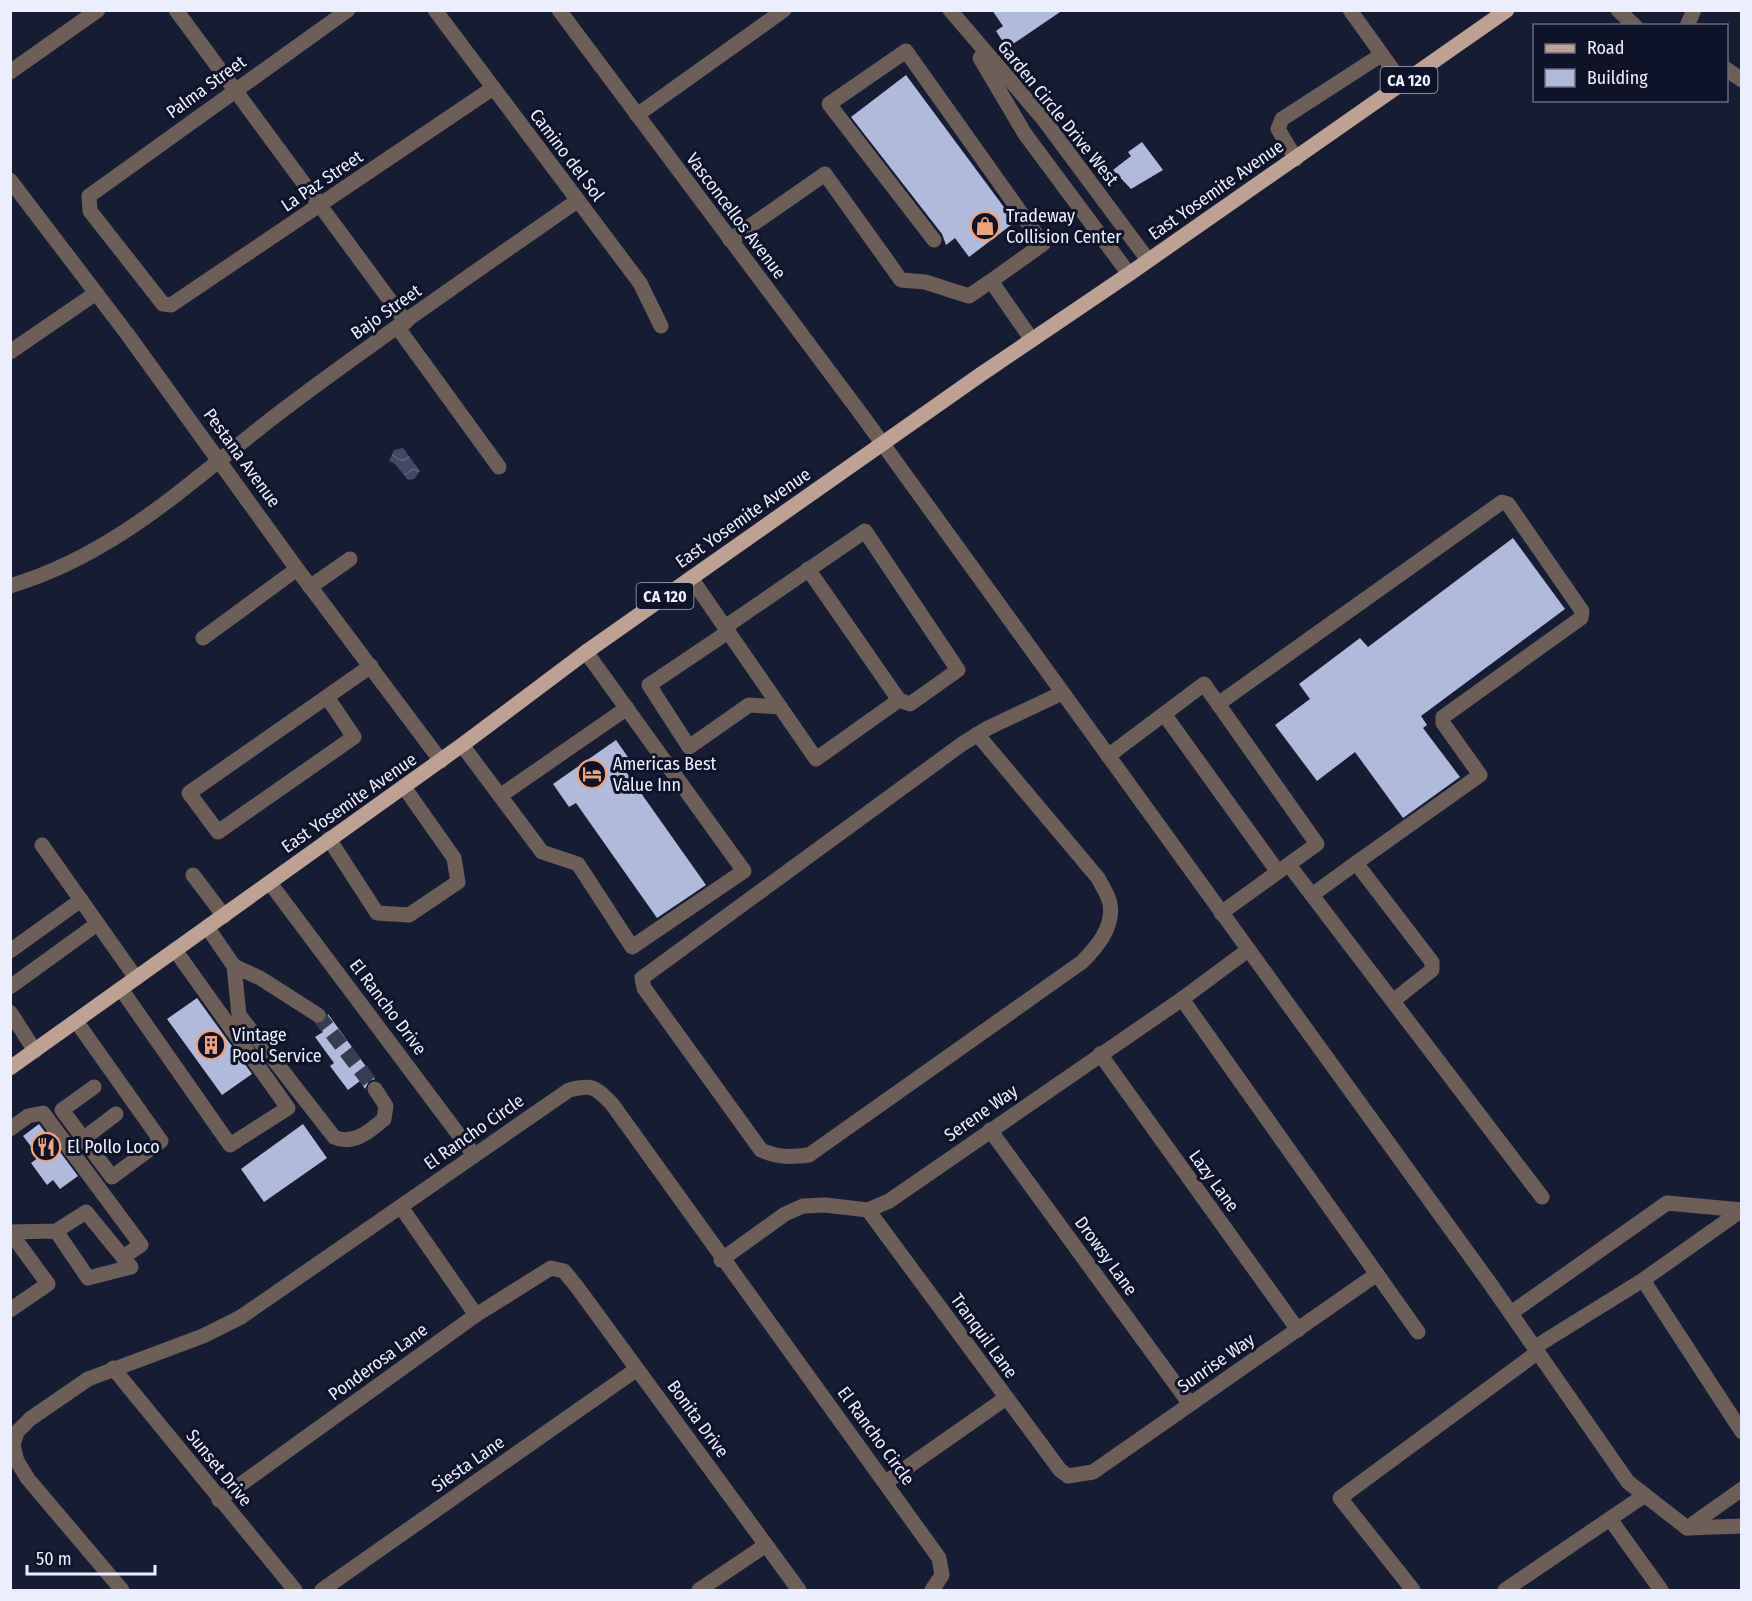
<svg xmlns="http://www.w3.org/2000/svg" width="1752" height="1601" viewBox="0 0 1752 1601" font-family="'Fira Sans Condensed',sans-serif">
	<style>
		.water { fill: url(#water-waves) }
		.building { fill: #b0badc }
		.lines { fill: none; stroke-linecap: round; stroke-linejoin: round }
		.minor-tunnel { stroke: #373c53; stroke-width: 15; stroke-dasharray: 15 8; stroke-linecap: butt }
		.minor { stroke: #6d5f58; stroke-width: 15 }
		.major { stroke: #bea192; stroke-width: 15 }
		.labels { text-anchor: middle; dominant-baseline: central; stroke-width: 6; stroke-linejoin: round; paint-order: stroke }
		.shield { fill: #0e132a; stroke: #a9adbe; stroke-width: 1.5 }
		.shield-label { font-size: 16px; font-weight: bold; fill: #ebeffd }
		.street-label { font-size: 18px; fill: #ebeffd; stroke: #0e132a }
		.poi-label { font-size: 18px; fill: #ebeffd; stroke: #0e132a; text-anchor: start }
	</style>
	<defs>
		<pattern id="water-waves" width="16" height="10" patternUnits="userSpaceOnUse" patternTransform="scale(1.5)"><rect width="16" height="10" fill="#414966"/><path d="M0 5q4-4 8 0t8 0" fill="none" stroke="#5d647d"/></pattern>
	</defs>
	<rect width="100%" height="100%" fill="#171c35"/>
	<path class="water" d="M403 448 420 471 414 479 408 480 395 464 389 461 394 450Z"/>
	<g class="building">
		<path d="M992 10H1063L1007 48 996 31 1003 26Z"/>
		<path d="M906 75 1015 222 969 257 955 238 946 245 942 234 851 117Z"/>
		<path d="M1142 142 1163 170 1131 189 1113 170 1131 156 1128 152Z"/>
		<path d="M1513 538 1565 609 1421 716 1427 725 1423 728 1460 777 1403 818 1355 752 1317 781 1275 725 1310 699 1299 684 1360 638 1368 647Z"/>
		<path d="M616 740 632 763 624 769 706 885 657 918 576 803 569 807 553 784Z"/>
		<path d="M197 998 252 1074 222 1095 167 1019Z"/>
		<path d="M328 1014 375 1079 369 1081 365 1089 360 1081 348 1090 330 1066 334 1063 315 1037 323 1032 317 1025 326 1021Z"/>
		<path d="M39 1124 78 1176 60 1189 53 1180 47 1185 31 1163 39 1157 23 1136Z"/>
		<path d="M303 1124 327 1158 264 1202 241 1169Z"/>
	</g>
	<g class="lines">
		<path class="minor-tunnel" d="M318 1015 375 1089"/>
		<g class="minor">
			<path d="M176 10 406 322"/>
			<path d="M348 10 89 196 90 211 163 304 171 305 493 88"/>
			<path d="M435 10 640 283 661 326"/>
			<path d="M559 10 864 418 1489 1282 1628 1482 1687 1528 1742 1489"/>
			<path d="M950 10 1044 120 1148 260"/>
			<path d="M1350 10 1403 84"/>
			<path d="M1618 10 1635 26"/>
			<path d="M1687 26 1694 10"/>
			<path d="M980 58 1025 134 1129 274"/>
			<path d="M1726 69 1742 80"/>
			<path d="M10 72 98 10"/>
			<path d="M637 115 784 10"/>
			<path d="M1296 159 1278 129 1282 119 1381 55"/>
			<path d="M10 180 128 335 297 569 441 761"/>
			<path d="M730 240 825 174 901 280 925 282 969 296 991 281 1032 340"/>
			<path d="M934 240 829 104 906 51 1043 244 991 281"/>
			<path d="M398 328 499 467"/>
			<path d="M10 352 96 293"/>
			<path d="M691 578 816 759 899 700 808 569"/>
			<path d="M10 586C124 552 199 472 291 404 384 334 481 268 577 201"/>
			<path d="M310 587 350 559"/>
			<path d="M725 627 865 531 958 670 910 704 899 700"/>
			<path d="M728 632 649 685 689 747 749 705 780 707"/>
			<path d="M203 638 297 569"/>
			<path d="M327 697 354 737 218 832 189 793 371 666"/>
			<path d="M1218 704 1502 502 1508 504 1582 611 1581 618 1443 717V723L1480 775 1356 863 1432 962V970L1393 1001"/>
			<path d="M977 734 1098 878C1102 886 1109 896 1110 904 1114 927 1097 947 1082 962L809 1155C792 1157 778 1158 761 1150L644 988 642 978 962 744 988 728 1062 693"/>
			<path d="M462 745 542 852 578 864 632 947 744 871 586 652"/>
			<path d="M1108 756 1204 684 1317 844 1278 872 1164 714"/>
			<path d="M500 796 627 708"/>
			<path d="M329 839 377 913 409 915 458 882 454 858 404 787"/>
			<path d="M42 845 136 978"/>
			<path d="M1289 865 1542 1197"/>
			<path d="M193 875 224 916"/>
			<path d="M270 883 474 1155"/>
			<path d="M1312 895 1356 863"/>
			<path d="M1221 913 1278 872"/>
			<path d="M207 927 234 966"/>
			<path d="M10 951 81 900"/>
			<path d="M10 987 97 924"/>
			<path d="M121 989 230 1145 288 1108 175 950"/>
			<path d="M1182 999 1418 1332"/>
			<path d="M10 1012 35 1051"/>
			<path d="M318 1015 260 978 234 966 239 1015 334 1137C353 1146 370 1131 384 1119L386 1106 375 1089"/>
			<path d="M76 1021 161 1141 112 1177 62 1110 94 1087"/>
			<path d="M1100 1054 1298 1330"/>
			<path d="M10 1129 28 1116 43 1113 141 1245 123 1257"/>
			<path d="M990 1130 1190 1404"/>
			<path d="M83 1139 116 1114"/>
			<path d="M401 1207 476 1315"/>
			<path d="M868 1210 1060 1470 1068 1476 1093 1472 1377 1274"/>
			<path d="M10 1232 56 1231 86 1212 131 1267 88 1278 56 1231"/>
			<path d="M10 1232 48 1284 10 1310"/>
			<path d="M721 1260 785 1214 803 1206 825 1205 868 1210 889 1201 1182 999 1248 950"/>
			<path d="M1643 1280 1742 1210"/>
			<path d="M1511 1313 1667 1203 1742 1210"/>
			<path d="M1535 1347 1643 1280 1742 1432"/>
			<path d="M113 1368 295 1590"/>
			<path d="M886 1482 1006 1398"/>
			<path d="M219 1500 476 1315 551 1268 564 1271 577 1287 799 1590"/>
			<path d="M1610 1519 1661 1590"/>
			<path d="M1687 1528 1742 1526"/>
			<path d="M122 1590 28 1479 17 1461 13 1445 17 1432 30 1419 88 1379 203 1336 241 1317 569 1090C593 1084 595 1087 612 1104L939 1558 942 1575 932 1590"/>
			<path d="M322 1590 637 1369"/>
			<path d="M699 1590 766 1545"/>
			<path d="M1413 1590 1340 1498 1538 1352"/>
			<path d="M1505 1590 1645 1495"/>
		</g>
		<path class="major" d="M10 1068 462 745 586 652 980 375 1129 274 1507 10"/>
	</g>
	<defs>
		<g id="shop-ring" transform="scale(1.5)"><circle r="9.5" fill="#0e132a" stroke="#f0a279" stroke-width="1.5"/><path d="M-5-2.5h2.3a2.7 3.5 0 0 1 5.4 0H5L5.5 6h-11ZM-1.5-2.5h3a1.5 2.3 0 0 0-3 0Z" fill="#f0a279"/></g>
		<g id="hotel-ring" transform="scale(1.5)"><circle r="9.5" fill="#0e132a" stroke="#f0a279" stroke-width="1.5"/><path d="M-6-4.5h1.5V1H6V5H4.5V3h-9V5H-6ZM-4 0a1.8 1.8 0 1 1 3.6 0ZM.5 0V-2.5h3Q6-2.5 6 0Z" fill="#f0a279"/></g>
		<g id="building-ring" transform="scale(1.5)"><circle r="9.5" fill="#0e132a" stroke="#f0a279" stroke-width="1.5"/><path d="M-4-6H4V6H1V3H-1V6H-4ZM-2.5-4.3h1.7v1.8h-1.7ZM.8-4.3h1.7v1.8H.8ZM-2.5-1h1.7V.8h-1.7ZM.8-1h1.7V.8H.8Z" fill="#f0a279"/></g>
		<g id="restaurant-ring" transform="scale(1.5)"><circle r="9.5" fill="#0e132a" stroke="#f0a279" stroke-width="1.5"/><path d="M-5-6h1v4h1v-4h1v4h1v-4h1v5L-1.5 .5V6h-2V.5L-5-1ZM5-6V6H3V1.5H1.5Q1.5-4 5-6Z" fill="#f0a279"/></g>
	</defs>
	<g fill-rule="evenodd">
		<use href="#shop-ring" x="985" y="226"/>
		<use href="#hotel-ring" x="592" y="774"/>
		<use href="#building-ring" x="211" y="1045"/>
		<use href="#restaurant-ring" x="46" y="1147"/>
	</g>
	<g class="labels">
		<g class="shield">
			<rect x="1380.5" y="67" width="57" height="26" rx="4.5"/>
			<rect x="636.5" y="583" width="57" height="26" rx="4.5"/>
		</g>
		<g class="shield-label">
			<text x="1409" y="80">CA 120</text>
			<text x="665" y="596">CA 120</text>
		</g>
		<g class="street-label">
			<text transform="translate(206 87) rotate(-36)">Palma Street</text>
			<text transform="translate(1058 113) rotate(51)">Garden Circle Drive West</text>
			<text transform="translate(567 155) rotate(53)">Camino del Sol</text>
			<text transform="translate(322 181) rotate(-34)">La Paz Street</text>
			<text transform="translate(1216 190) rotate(-35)">East Yosemite Avenue</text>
			<text transform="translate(736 216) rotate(53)">Vasconcellos Avenue</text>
			<text transform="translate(386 312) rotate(-35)">Bajo Street</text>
			<text transform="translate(242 458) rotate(54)">Pestana Avenue</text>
			<text transform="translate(743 518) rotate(-35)">East Yosemite Avenue</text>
			<text transform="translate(349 803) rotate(-35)">East Yosemite Avenue</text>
			<text transform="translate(388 1007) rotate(53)">El Rancho Drive</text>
			<text transform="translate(981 1113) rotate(-35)">Serene Way</text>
			<text transform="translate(474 1132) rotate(-35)">El Rancho Circle</text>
			<text transform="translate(1214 1181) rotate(54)">Lazy Lane</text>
			<text transform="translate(1106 1256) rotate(54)">Drowsy Lane</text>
			<text transform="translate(984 1336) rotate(54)">Tranquil Lane</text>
			<text transform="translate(378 1362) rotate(-36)">Ponderosa Lane</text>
			<text transform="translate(1216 1363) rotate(-35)">Sunrise Way</text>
			<text transform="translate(698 1419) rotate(54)">Bonita Drive</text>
			<text transform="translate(876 1436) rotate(54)">El Rancho Circle</text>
			<text transform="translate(468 1464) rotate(-35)">Siesta Lane</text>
			<text transform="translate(219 1468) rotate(51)">Sunset Drive</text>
		</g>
		<g class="poi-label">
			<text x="1006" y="216">Tradeway<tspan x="1006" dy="21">Collision Center</tspan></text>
			<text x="613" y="764">Americas Best<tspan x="613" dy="21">Value Inn</tspan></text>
			<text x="232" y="1035">Vintage<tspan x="232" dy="21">Pool Service</tspan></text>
			<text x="67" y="1147">El Pollo Loco</text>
		</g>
	</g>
	<rect width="1752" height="1601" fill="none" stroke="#ebeffd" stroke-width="24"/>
	<rect x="1533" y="24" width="195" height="78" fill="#0e132a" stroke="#666b7e" stroke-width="1.5"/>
	<rect x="1545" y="44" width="30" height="9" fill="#bea192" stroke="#666b7e" stroke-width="1.5"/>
	<text x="1587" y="54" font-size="18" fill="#ebeffd">Road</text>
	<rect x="1545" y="69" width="30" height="18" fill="#b0badc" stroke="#666b7e" stroke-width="1.5"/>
	<text x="1587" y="84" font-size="18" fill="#ebeffd">Building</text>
	<path d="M27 1565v9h128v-9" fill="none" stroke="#ebeffd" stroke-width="3"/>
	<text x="36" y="1565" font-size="18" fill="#ebeffd" stroke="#0e132a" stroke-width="4.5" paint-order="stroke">50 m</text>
</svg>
